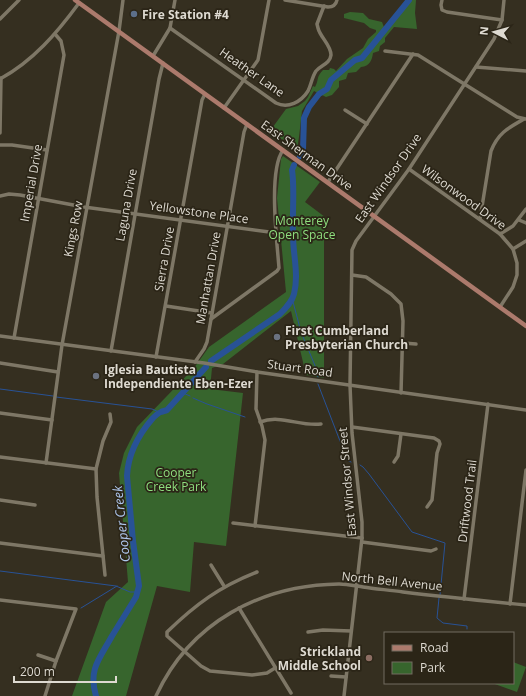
<svg xmlns="http://www.w3.org/2000/svg" width="526" height="696" viewBox="0 0 526 696" font-family="'Open Sans',sans-serif">
	<style>
		.green { fill: #37652d }
		.lines { fill: none; stroke-linecap: round; stroke-linejoin: round }
		.stream { stroke: #285296; stroke-width: 1 }
		.river { stroke: #285296; stroke-width: 6 }
		.minor { stroke: #7e7766; stroke-width: 3.5 }
		.major { stroke: #ac7a6c; stroke-width: 4.5 }
		.service-dot { fill: #5c6f8a; stroke: #2b2517; stroke-width: 1.5 }
		.worship-dot { fill: #6b7280; stroke: #2b2517; stroke-width: 1.5 }
		.education-dot { fill: #8d6e63; stroke: #2b2517; stroke-width: 1.5 }
		.labels { text-anchor: middle; dominant-baseline: central; stroke-width: 3.5; stroke-linejoin: round; paint-order: stroke }
		.poi-label { font-size: 12px; font-weight: bold; fill: #dedad1; stroke: #2b2517; text-anchor: start }
		.street-label { font-size: 12px; fill: #dedad1; stroke: #2b2517 }
		.park-label { font-size: 12px; fill: #8ede7e; stroke: #2b2517 }
		.water-label { font-size: 13px; font-style: italic; fill: #aec6ed; stroke: #2b2517 }
	</style>
	<rect width="100%" height="100%" fill="#352f20"/>
	<g class="green">
		<path d="M409 0H416L415 13 417 29 394 27 385 38V42L380 46 379 51 373 53C372 60 370 66 361 67L356 72 348 73 346 79 339 81V87L332 95 326 97 314 91 302 111 299 137 297 150 270 131 286 109 298 106 305 101 308 97 313 86 315 87C319 80 316 77 323 70H329L330 68 334 69 336 71 347 59 363 48 368 39 376 32V30L370 28 364 23 344 18V14L350 12 363 13 369 19 382 22 385 30 409 3Z"/>
		<path d="M283 156 320 182 305 202 329 220 324 232V378L306 375 291 311 223 364 212 368 210 389 243 393 226 546 194 542 190 592 157 586 126 696H72L106 602 128 582 119 473 124 453 137 427 194 368 209 347 286 292 277 198 281 159Z"/>
		<path d="M513 662 526 667 517 692 492 683H513Z"/>
	</g>
	<g class="lines">
		<g class="stream">
			<path d="M292 298 301 332 316 368 318 377"/>
			<path d="M318 384 345 454 347 460 351 462"/>
			<path d="M0 389 53 396"/>
			<path d="M183 393 190 396"/>
			<path d="M56 397 152 409 159 412"/>
			<path d="M193 398 207 404 245 417"/>
			<path d="M360 465 363 467 369 474 412 532 445 543 440 595"/>
			<path d="M0 571 116 586 130 592H138"/>
			<path d="M439 598 437 618 443 623 467 626V629"/>
			<path d="M81 608 117 586"/>
		</g>
		<g class="river">
			<path d="M300 156 303 150 304 118 309 107 319 94 327 89 331 80 355 60 362 58 409 0"/>
			<path d="M211 361 280 314C286 308 292 302 294 294 299 274 293 255 293 235 292 214 295 189 292 170L294 165"/>
			<path d="M96 696C88 669 100 658 112 636 120 623 128 610 136 597L139 586 133 541 127 476C128 454 139 434 153 418 155 416 158 413 161 412 163 411 165 411 167 410L206 367"/>
		</g>
		<g class="minor">
			<path d="M285 0 328 7C333 7 336 5 337 0"/>
			<path d="M442 0 441 5 442 10 447 12 502 20"/>
			<path d="M0 19 19 0"/>
			<path d="M170 28 276 103C288 109 301 102 308 91 311 85 312 77 316 71 321 65 330 64 331 55 331 45 320 37 318 28L317 24 324 6"/>
			<path d="M385 51 418 55 517 117 526 119"/>
			<path d="M153 56 170 28 175 0"/>
			<path d="M476 67 526 71"/>
			<path d="M0 79C33 61 57 33 79 3"/>
			<path d="M224 108 258 60 269 0"/>
			<path d="M345 110 367 124"/>
			<path d="M0 133 1 78"/>
			<path d="M0 145H12L47 150"/>
			<path d="M409 169 500 234 513 249 517 263V275L513 287 500 307"/>
			<path d="M328 182 413 54"/>
			<path d="M0 196 9 194 20 195 84 207 277 233"/>
			<path d="M480 219 491 151C498 133 508 128 524 119"/>
			<path d="M519 220 526 223"/>
			<path d="M500 234 513 226 526 209"/>
			<path d="M513 249 526 241"/>
			<path d="M352 275 366 277 391 294 401 304 403 321 401 393"/>
			<path d="M166 306 212 313"/>
			<path d="M211 319 277 271 279 268C277 241 268 171 283 150"/>
			<path d="M0 336 204 363 257 372 526 410"/>
			<path d="M14 338 64 55 61 41 55 34"/>
			<path d="M403 343 416 344"/>
			<path d="M111 351 159 79 163 63"/>
			<path d="M156 357 202 100 205 94"/>
			<path d="M195 362 204 349 207 342 244 132 247 124"/>
			<path d="M0 363 58 372"/>
			<path d="M0 413 52 420"/>
			<path d="M260 422C281 414 300 427 321 424"/>
			<path d="M352 427 434 438 439 441 440 444 437 453 432 500 427 507"/>
			<path d="M0 457 96 469"/>
			<path d="M394 462 398 456 401 434"/>
			<path d="M46 463 62 345 119 31 123 0"/>
			<path d="M0 500 35 505"/>
			<path d="M233 523 362 538"/>
			<path d="M255 526 265 440 262 426 256 409 257 372"/>
			<path d="M362 542 431 551 436 549"/>
			<path d="M0 543 103 556"/>
			<path d="M211 565 224 586"/>
			<path d="M257 572C219 587 196 604 167 632V636L201 666 210 671 252 675 267 673 275 668"/>
			<path d="M105 575 97 497 96 469 103 441 111 422 110 414"/>
			<path d="M464 599 488 404"/>
			<path d="M0 600 76 609 56 661 45 696"/>
			<path d="M510 604 526 470"/>
			<path d="M239 608 291 693"/>
			<path d="M308 632 323 630 351 631"/>
			<path d="M38 655 56 661"/>
			<path d="M331 676 346 677"/>
			<path d="M156 696C190 622 261 585 339 584 347 584 356 586 363 587 376 589 389 590 403 592 444 597 485 601 526 605"/>
			<path d="M344 696 362 538V522L352 433 350 385 352 250 356 241 409 169 494 39 502 20 504 0"/>
		</g>
		<path class="major" d="M75 0 526 326"/>
	</g>
	<circle class="service-dot" cx="134" cy="14" r="4"/>
	<g class="worship-dot">
		<circle cx="277" cy="337" r="4"/>
		<circle cx="96" cy="376" r="4"/>
	</g>
	<circle class="education-dot" cx="369" cy="658" r="4"/>
	<g class="labels">
		<g class="poi-label">
			<text x="142" y="14">Fire Station #4</text>
			<text x="285" y="330">First Cumberland<tspan x="285" dy="14">Presbyterian Church</tspan></text>
			<text x="104" y="369">Iglesia Bautista<tspan x="104" dy="14">Independiente Eben-Ezer</tspan></text>
			<text x="361" y="651" text-anchor="end">Strickland<tspan x="361" dy="14">Middle School</tspan></text>
		</g>
		<g class="street-label">
			<text transform="translate(252 72) rotate(35)">Heather Lane</text>
			<text transform="translate(307 155) rotate(36)">East Sherman Drive</text>
			<text transform="translate(388 178) rotate(-55)">East Windsor Drive</text>
			<text transform="translate(31 183) rotate(-80)">Imperial Drive</text>
			<text transform="translate(464 197) rotate(36)">Wilsonwood Drive</text>
			<text transform="translate(126 205) rotate(-80)">Laguna Drive</text>
			<text transform="translate(199 212) rotate(8)">Yellowstone Place</text>
			<text transform="translate(73 229) rotate(-79)">Kings Row</text>
			<text transform="translate(164 259) rotate(-80)">Sierra Drive</text>
			<text transform="translate(208 278) rotate(-80)">Manhattan Drive</text>
			<text transform="translate(300 368) rotate(8)">Stuart Road</text>
			<text transform="translate(347 482) rotate(-95)">East Windsor Street</text>
			<text transform="translate(467 501) rotate(-83)">Driftwood Trail</text>
			<text transform="translate(392 581) rotate(6)">North Bell Avenue</text>
		</g>
		<g class="park-label">
			<text x="302" y="220">Monterey<tspan x="302" dy="14">Open Space</tspan></text>
			<text x="176" y="472">Cooper<tspan x="176" dy="14">Creek Park</tspan></text>
		</g>
		<g class="water-label">
			<text transform="translate(121 524) rotate(-96)">Cooper Creek</text>
		</g>
	</g>
	<rect x="384" y="632" width="130" height="52" fill="#2b2517" stroke="#736d61"/>
	<rect x="392" y="645" width="20" height="6" fill="#ac7a6c" stroke="#736d61"/>
	<text x="420" y="652" font-size="12" fill="#dedad1">Road</text>
	<rect x="392" y="662" width="20" height="12" fill="#37652d" stroke="#736d61"/>
	<text x="420" y="672" font-size="12" fill="#dedad1">Park</text>
	<g transform="translate(494 32) rotate(276)" stroke="#2b2517" stroke-width="3" paint-order="stroke">
	<path d="M0-3L7 15L0 10L-7 15Z" fill="#dedad1"/>
	<text y="-6" font-size="11" font-weight="bold" text-anchor="middle" fill="#dedad1">N</text>
	</g>
	<path d="M14 676v6h102v-6" fill="none" stroke="#dedad1" stroke-width="2"/>
	<text x="20" y="676" font-size="12" fill="#dedad1" stroke="#2b2517" stroke-width="3" paint-order="stroke">200 m</text>
</svg>
